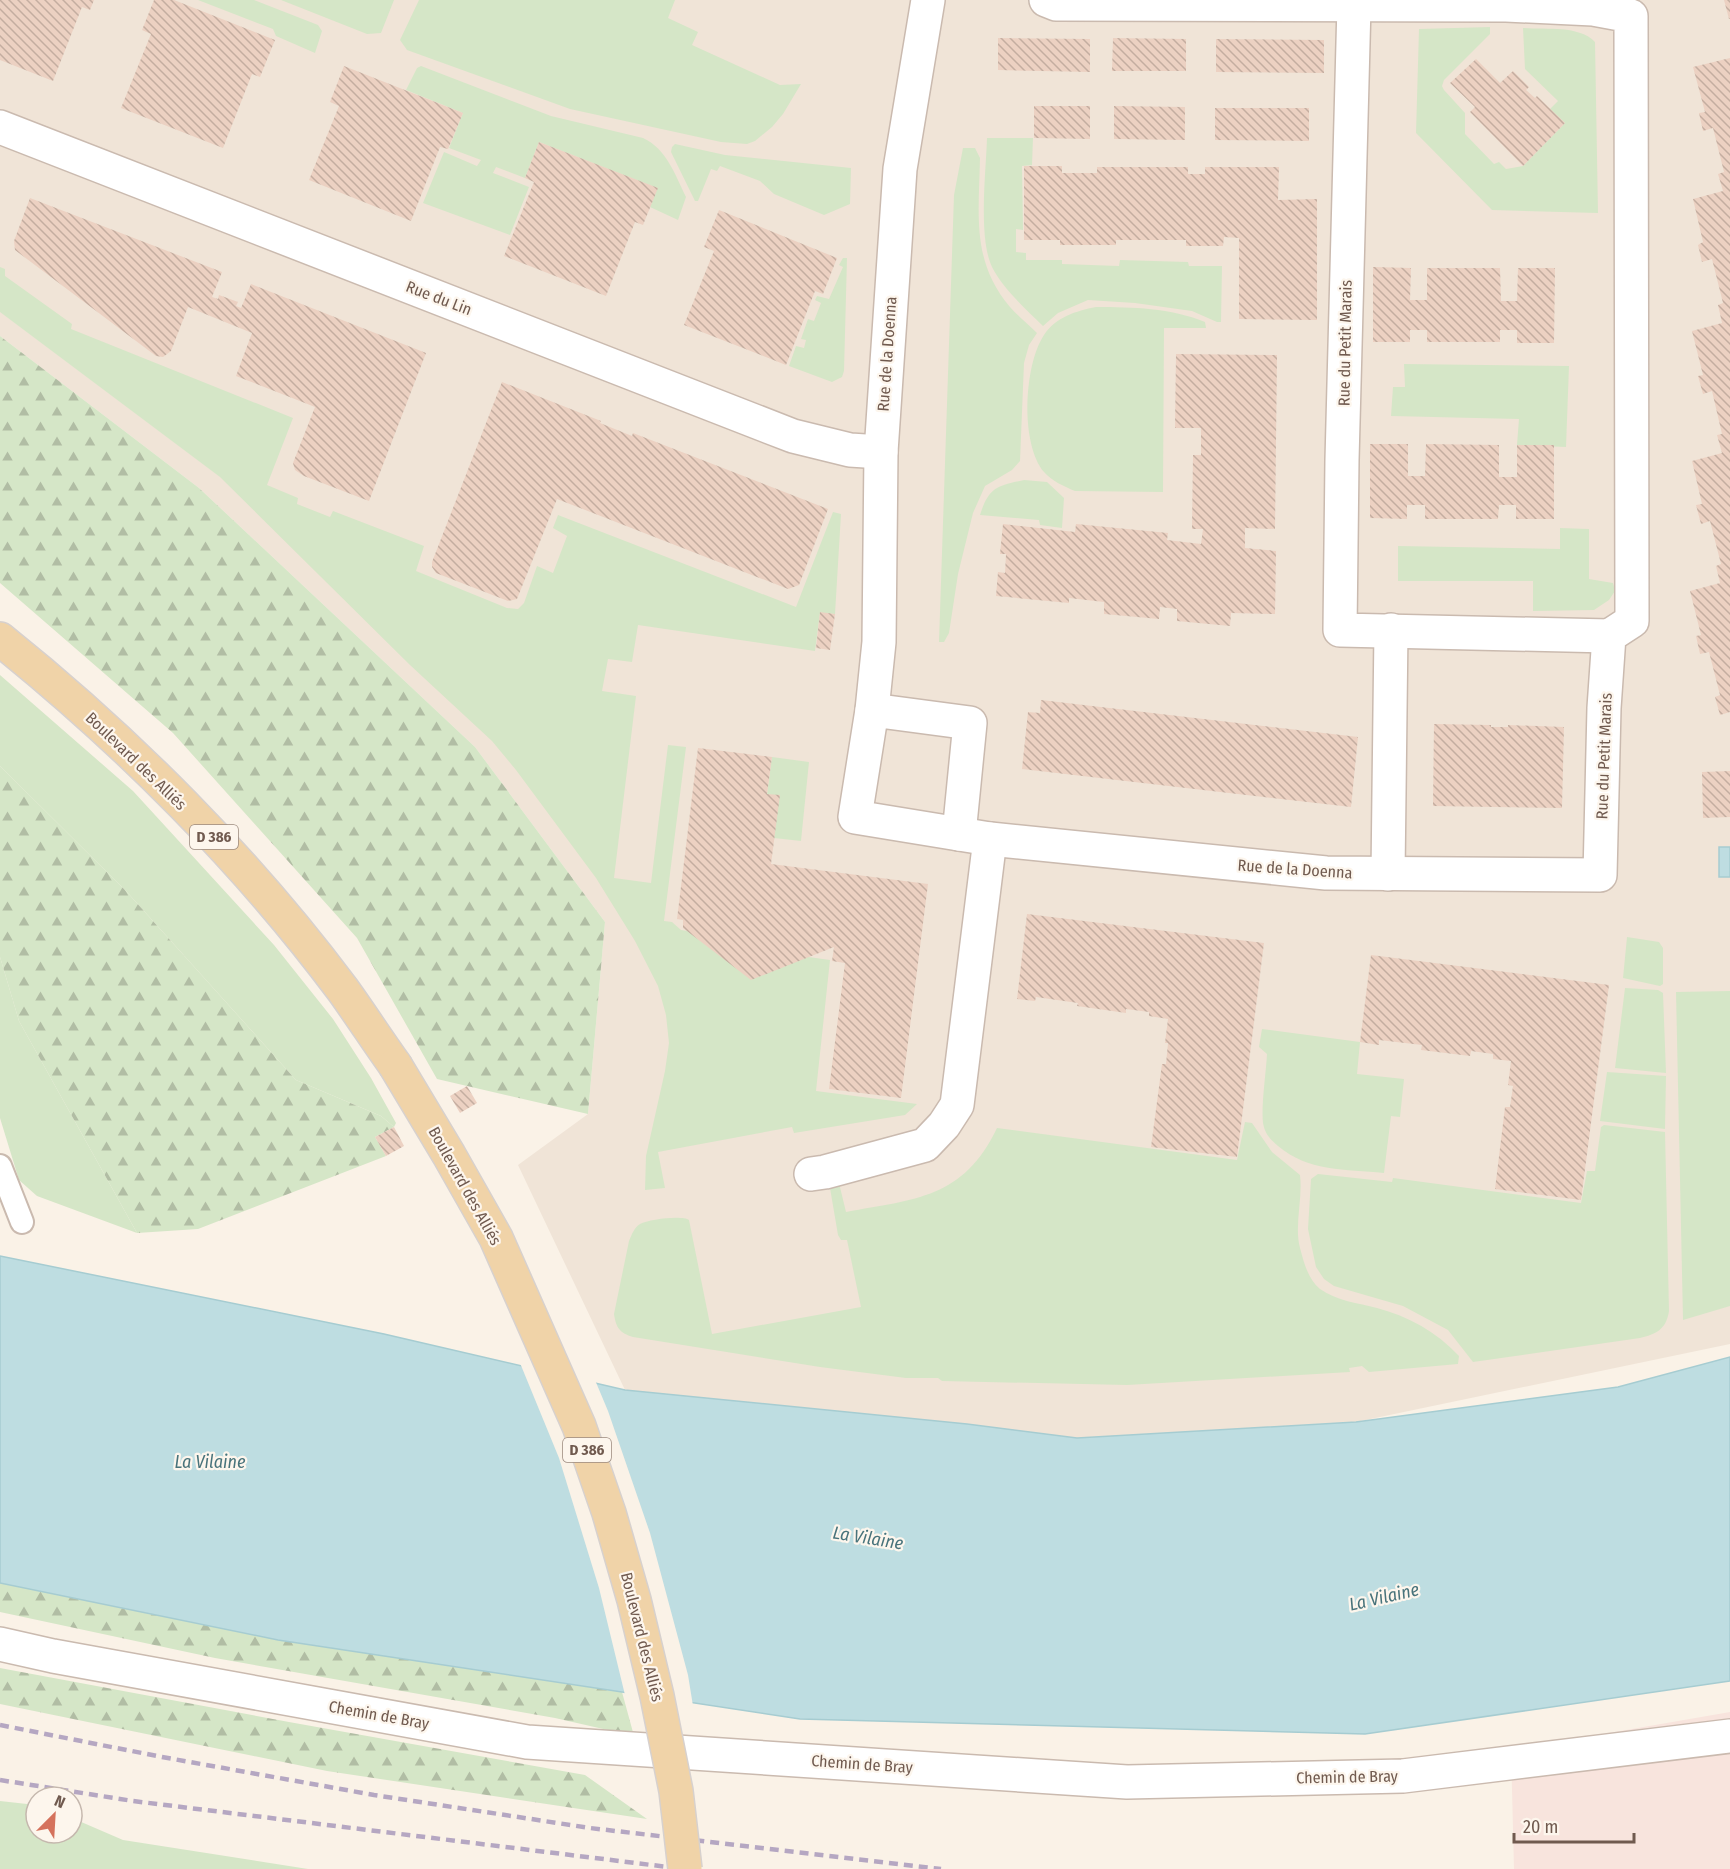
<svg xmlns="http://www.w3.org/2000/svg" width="1730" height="1869" viewBox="0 0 1730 1869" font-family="'Fira Sans Condensed',sans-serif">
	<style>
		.residential { fill: #f0e4d7 }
		.commercial { fill: #f8e4dd }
		.green { fill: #d5e6c7 }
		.forest { fill: url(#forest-firs) }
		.water { fill: #bedde1; stroke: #a6ccd1; stroke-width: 1.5 }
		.pier { fill: #faf2e7 }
		.building { fill: url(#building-back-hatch) }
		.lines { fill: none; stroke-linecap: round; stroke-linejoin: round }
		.lane-casing { stroke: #cabaaf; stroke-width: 26 }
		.street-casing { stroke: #cabaaf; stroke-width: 36 }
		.primary-casing { stroke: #d7d1ce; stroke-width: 36 }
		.lane { stroke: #fff; stroke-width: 22 }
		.street { stroke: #fff; stroke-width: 33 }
		.primary { stroke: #f0d3a8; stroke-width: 33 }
		.rail { stroke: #b5a7c2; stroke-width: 4.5; stroke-dasharray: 9 6; stroke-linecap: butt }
		.primary-bridge-casing { stroke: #d7d1ce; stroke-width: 36; stroke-linecap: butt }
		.primary-bridge { stroke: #f0d3a8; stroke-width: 33 }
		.labels { text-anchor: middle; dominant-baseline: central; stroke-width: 4.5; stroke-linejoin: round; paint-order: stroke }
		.shield { fill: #fdf6ed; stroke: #9a897e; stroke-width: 1.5 }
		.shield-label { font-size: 15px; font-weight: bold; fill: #705a4f }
		.street-label { font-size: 16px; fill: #705a4f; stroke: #fdf6ed }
		.water-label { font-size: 18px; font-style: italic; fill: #48737b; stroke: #fdf6ed }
	</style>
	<defs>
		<pattern id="forest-firs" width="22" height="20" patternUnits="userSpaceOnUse" patternTransform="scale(1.5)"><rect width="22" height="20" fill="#d5e6c7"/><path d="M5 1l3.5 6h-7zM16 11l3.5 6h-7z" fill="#b1bda4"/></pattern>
		<pattern id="building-back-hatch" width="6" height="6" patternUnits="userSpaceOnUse" patternTransform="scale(1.5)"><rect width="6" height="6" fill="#ecd1c2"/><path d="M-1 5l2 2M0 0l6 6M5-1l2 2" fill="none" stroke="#c4ada0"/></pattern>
	</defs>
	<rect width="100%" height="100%" fill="#faf2e7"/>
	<path class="residential" d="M0 0H1730V1344L1356 1422 1077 1438 625 1390 518 1165 588 1114 605 922 475 747 199 488 0 336Z"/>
	<path class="commercial" d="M1730 1712V1869H1514L1511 1750Z"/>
	<g class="green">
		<path d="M198 0H254L318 25 322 31 315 53 276 36 273 29Z"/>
		<path d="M281 0H394L381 33 367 34Z"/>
		<path d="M419 0H675L668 18 698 32 692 45 780 85 801 84 783 114 772 127 755 141 747 144 721 142 570 109 407 50 400 40Z"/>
		<path d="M1490 27V34L1444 80 1442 86 1444 90 1465 113V134L1494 164 1499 162 1506 169 1523 166 1565 123 1550 109 1558 101 1525 69 1523 28C1545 30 1579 25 1595 42L1598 213 1492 210 1416 133 1419 29Z"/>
		<path d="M421 66 551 116 643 138C667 149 675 175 686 197L678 220 650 207 657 188 539 142 525 178 496 167 493 173 529 187 510 235 423 203 444 152 477 166 481 160 449 148 463 113 406 90 417 68Z"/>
		<path d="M987 138H1033L1032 165 1022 166 1023 230 1016 229V252L1026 253V260H1062V264L1119 266 1120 260 1188 262 1189 266H1222L1221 322H1217L1192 311 1135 303 1088 300 1058 313 1043 326C1025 308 1004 290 992 267 978 237 986 172 987 138Z"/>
		<path d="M675 144 725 155 851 168 850 204 824 215 774 194 760 181 720 166 717 171 711 169 698 201H695L671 152 672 147Z"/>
		<path d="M963 148H975L980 158C979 214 971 261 1010 307 1018 316 1028 324 1037 333L1029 345 1024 363 1020 461 1012 470 985 486 973 513 958 574 949 633 944 642H939L954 195Z"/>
		<path d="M843 258H847L844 371 842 377 832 382 789 366 796 346 804 348 806 340 801 339 808 319 814 321 821 303 815 300 817 296 829 299 843 267 839 265Z"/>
		<path d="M0 267 5 269V276L72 324 71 329 293 418 267 485 298 498 297 504 330 517 333 511 424 546 416 571 507 608 518 609 524 603 537 566 553 573 567 536 553 528 558 515 796 607 833 512 841 514 835 614 820 613 815 651 638 625 632 662 608 659 602 691 636 696 614 878 651 883 668 745 686 747 664 921 672 922 681 930 760 942 759 950 830 960 816 1091 917 1104 905 1115 794 1133 792 1127 658 1152 665 1188 645 1190 646 1156 665 1071 669 1043 666 1015 658 986 635 941 596 878 516 770 492 741 410 665 220 477 0 312Z"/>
		<path d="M1096 307C1132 307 1171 308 1205 322L1206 328H1164L1163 492 1075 491C1065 487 1052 481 1044 472 1020 443 1024 365 1044 335 1056 317 1076 311 1096 307Z"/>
		<path d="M1404 364 1569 366 1566 447 1517 445 1519 419 1391 416 1393 387H1405Z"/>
		<path d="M1024 480 1047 482 1064 498 1062 528 1040 525 1039 520 980 515C989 487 997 486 1024 480Z"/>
		<path d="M1560 528 1589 529V579L1613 583 1615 591 1609 600 1594 610 1533 611V581H1398V546L1560 549Z"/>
		<path d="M0 675 133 791 274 945 333 1019 371 1078 396 1123 394 1127 381 1116 296 1080 126 891 0 766Z"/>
		<path d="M772 757 809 762 801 841 774 838 767 794Z"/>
		<path d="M1627 937 1659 942 1663 948V984L1660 986 1623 978Z"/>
		<path d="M0 957 19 1021 137 1233 37 1196 19 1180 0 1118Z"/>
		<path d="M1625 988 1658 990 1663 993 1666 1073 1615 1068Z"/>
		<path d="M1730 991V1306L1683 1320 1676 992Z"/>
		<path d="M1262 1029 1360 1042 1357 1074 1404 1079 1400 1117 1391 1116 1384 1173C1345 1169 1309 1172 1278 1146 1270 1139 1265 1134 1263 1123 1261 1106 1266 1073 1267 1054L1259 1047Z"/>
		<path d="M1607 1072 1666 1076 1665 1129 1600 1121Z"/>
		<path d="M1245 1122 1252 1123 1272 1152 1300 1175C1303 1199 1294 1225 1300 1248 1304 1263 1308 1279 1320 1289 1337 1301 1358 1303 1377 1308 1408 1316 1437 1332 1459 1356L1458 1364 1369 1372 1362 1366 1349 1368 1350 1372 1127 1385 942 1381 938 1378H906L820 1367 633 1337C620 1333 616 1328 614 1314L629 1241C632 1234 634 1228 640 1224 649 1219 683 1215 689 1220L712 1334 861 1307 847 1240H841L838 1235 830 1188 839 1183 846 1212C915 1199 963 1199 997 1128L1237 1160Z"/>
		<path d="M1604 1125 1665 1132 1669 1311C1666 1330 1656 1334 1640 1338L1473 1362 1448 1330 1403 1306 1334 1286 1324 1279 1316 1267 1308 1229 1311 1179 1318 1174 1392 1182 1393 1178 1581 1203 1587 1171H1595L1601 1127Z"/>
		<path d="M0 1801 36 1805V1833H72V1818L123 1840 308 1869H0Z"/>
	</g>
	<g class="forest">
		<path d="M0 336 199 488 475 747 605 922 588 1114 437 1079 357 938 173 733 0 583Z"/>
		<path d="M0 766 126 891 296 1080 381 1116 394 1127 375 1137 386 1156 198 1229 137 1233 19 1021 0 957Z"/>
		<path d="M0 1583 278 1640 622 1692 634 1736 555 1718 215 1658 0 1612Z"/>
		<path d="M0 1668 289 1722 585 1775 647 1819 327 1771 0 1704Z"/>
	</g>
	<g class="water">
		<rect x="1719" y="847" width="11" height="30"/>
		<path d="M0 1256 384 1334 625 1390 967 1424 1077 1438 1356 1422 1618 1387 1730 1357V1681L1365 1734 800 1719 278 1640 0 1583Z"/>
	</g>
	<path class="pier" d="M520 1363 595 1380 608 1411 650 1533 688 1675 693 1706 625 1695 599 1588 559 1458Z"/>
	<g class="building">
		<path d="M0 0H94L90 10 82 7 53 81 0 60Z"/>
		<path d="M154 0H174L275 40 260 77 252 74 223 148 121 108 151 34 142 30Z"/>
		<path d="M1724 0H1730V19H1729Z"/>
		<path d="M998 38 1090 39V72L998 70Z"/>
		<path d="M1113 38 1186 39V71H1112Z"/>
		<path d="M1216 39 1324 40V73L1216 72Z"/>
		<path d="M1730 58V712L1720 715 1715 697 1720 695 1709 652 1700 654 1696 636 1701 635 1690 591 1720 583 1716 566 1721 564 1710 521 1701 524 1696 505 1702 504 1692 461 1722 453 1717 435 1722 434 1712 391 1703 394 1698 376 1703 375 1692 331 1722 323 1718 305 1723 303 1712 259 1702 262 1698 245 1703 242 1693 199 1723 191 1718 174 1724 172 1713 128 1703 131 1699 113 1705 112 1693 67Z"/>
		<path d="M1476 59 1500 83 1513 71 1529 87 1526 90 1535 98 1537 96 1565 123 1523 166 1470 112 1475 107 1450 83Z"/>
		<path d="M344 66 463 113 448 149 440 147 411 221 309 180 339 106 330 102Z"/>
		<path d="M1034 106H1090V139L1034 138Z"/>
		<path d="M1114 106 1185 107V140L1114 139Z"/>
		<path d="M1215 108H1309V141L1215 140Z"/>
		<path d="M539 142 658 188 643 225 635 222 606 296 504 256 534 182 525 178Z"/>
		<path d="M1024 166H1062V173H1097V167H1188V174H1205V167H1279L1278 200 1317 199V320L1239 319V238L1224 237 1223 246H1186V240H1116V245H1060V240H1024Z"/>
		<path d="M30 198 222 272 212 297 218 299 219 295 238 302 236 306 241 308 251 284 426 353 369 501 304 476 295 470 293 463 315 407 236 376 252 333 188 307 171 351 163 357 156 356 15 250 14 241Z"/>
		<path d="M719 210 837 258 823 294 815 291 786 365 684 325 714 251 704 247Z"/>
		<path d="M1373 267 1411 268 1410 300H1427V268H1500L1501 301H1517L1518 268H1555L1554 343H1517V330H1500V342H1427V330H1410V342H1373Z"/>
		<path d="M1176 354 1277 355 1275 529 1245 528V548L1276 551 1275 614 1231 613 1230 626 1177 621V609L1160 607 1159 619 1104 614V602L1069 598V603L996 596 998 572 1005 573 1006 554H1000L1003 524 1075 532 1076 524 1168 533 1167 540 1201 544 1203 529H1192L1193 455H1201V428H1175Z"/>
		<path d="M502 382 601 421 600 423 632 436 633 433 828 509 799 585 788 589 557 499 517 599 508 601 436 573 432 567V562Z"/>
		<path d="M1370 444H1408V476H1425L1426 444 1499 445V477H1517V445H1554V519H1516V505H1499L1498 519H1425V505H1407V519L1370 518Z"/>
		<path d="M820 612 835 614 830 650 816 648Z"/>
		<path d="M1041 700 1358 737 1351 807 1022 769 1028 712 1040 713Z"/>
		<path d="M1434 724 1491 725V727H1508V725L1564 727 1562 808 1433 806Z"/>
		<path d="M698 748 772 757 767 794 780 795 771 864 928 884 901 1098 829 1089 845 963 832 961 834 947 751 980 683 928V920L677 919Z"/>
		<path d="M1730 771V817L1703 818 1702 772Z"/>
		<path d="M1027 914 1264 943 1237 1157 1151 1147 1162 1064H1166L1168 1043H1165L1168 1019 1149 1016V1012L1126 1009V1013L1077 1006 1078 1003 1036 997 1035 1001 1017 999Z"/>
		<path d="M1371 955 1609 985 1581 1200 1495 1189 1505 1107H1510L1513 1086 1508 1085 1511 1061 1493 1059V1054L1471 1051 1470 1056 1421 1050 1422 1045 1379 1040V1045L1360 1042Z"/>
		<path d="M467 1086 477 1103 460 1113 450 1096Z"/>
		<path d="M394 1127 404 1146 386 1156 375 1137Z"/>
	</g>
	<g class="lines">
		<g class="lane-casing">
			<path id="lane" d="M0 1166 22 1222"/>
		</g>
		<g class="street-casing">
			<g id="street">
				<path d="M1354 5 1342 460 1340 630 1609 636"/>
				<path d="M0 127 793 436 850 450 881 452"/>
				<path d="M872 710 879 642 881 452 900 169 928 0"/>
				<path d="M872 710 970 723 959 834 855 817Z"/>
				<path d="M959 834 990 839 1326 873 1600 875 1604 708 1609 636 1632 621 1631 16 1593 9 1506 5 1056 4 1046 0"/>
				<path d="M1388 874 1391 630"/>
				<path d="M811 1174 825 1172 925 1145 944 1125 957 1105 990 839"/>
				<path d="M0 1644 53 1656 527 1742 1127 1782 1403 1776 1730 1736"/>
			</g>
		</g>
		<g class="primary-casing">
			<path id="primary" d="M0 639C126 740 246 860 343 990 361 1015 377 1040 395 1065"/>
		</g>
		<use href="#lane" class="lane"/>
		<use href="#street" class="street"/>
		<use href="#primary" class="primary"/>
		<g class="rail">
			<path d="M0 1725 162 1757 374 1795 590 1828 941 1869"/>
			<path d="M0 1780 133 1801 684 1869"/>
		</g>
		<g class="primary-bridge-casing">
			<path id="primary-bridge" d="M395 1065 449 1155 496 1238 579 1426 609 1513 634 1600 657 1696 676 1791 685 1869"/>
		</g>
		<use href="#primary-bridge" class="primary-bridge"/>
	</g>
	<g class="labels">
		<g class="shield">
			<rect x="190" y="825" width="48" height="24" rx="4.5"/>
			<rect x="563" y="1438" width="48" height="24" rx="4.5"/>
		</g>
		<g class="shield-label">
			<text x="214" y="837">D 386</text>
			<text x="587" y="1450">D 386</text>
		</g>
		<g class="street-label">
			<text transform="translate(439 298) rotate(21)">Rue du Lin</text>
			<text transform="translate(1345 343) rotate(-89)">Rue du Petit Marais</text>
			<text transform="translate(887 354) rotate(-86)">Rue de la Doenna</text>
			<text transform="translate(1604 756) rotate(-88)">Rue du Petit Marais</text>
			<text transform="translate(136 761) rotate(44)">Boulevard des Alliés</text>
			<text transform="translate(1295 869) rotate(4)">Rue de la Doenna</text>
			<text transform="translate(465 1186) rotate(61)">Boulevard des Alliés</text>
			<text transform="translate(642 1637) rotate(76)">Boulevard des Alliés</text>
			<text transform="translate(379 1715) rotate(10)">Chemin de Bray</text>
			<text transform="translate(862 1764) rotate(4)">Chemin de Bray</text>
			<text transform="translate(1347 1777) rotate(-1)">Chemin de Bray</text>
		</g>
		<g class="water-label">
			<text x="210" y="1462">La Vilaine</text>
			<text transform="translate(868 1538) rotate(9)">La Vilaine</text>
			<text transform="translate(1384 1597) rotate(-13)">La Vilaine</text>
		</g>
	</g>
	<g transform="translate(54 1815) rotate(24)"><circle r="28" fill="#fdf6ed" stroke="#c5b8ae" stroke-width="1.5"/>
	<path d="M0-4.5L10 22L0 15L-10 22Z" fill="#d5725c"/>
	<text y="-9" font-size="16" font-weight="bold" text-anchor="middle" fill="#705a4f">N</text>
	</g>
	<path d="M1514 1833v9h120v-9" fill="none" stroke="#705a4f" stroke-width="3"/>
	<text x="1523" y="1833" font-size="18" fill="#705a4f" stroke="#fdf6ed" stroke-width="4.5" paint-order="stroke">20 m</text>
</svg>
